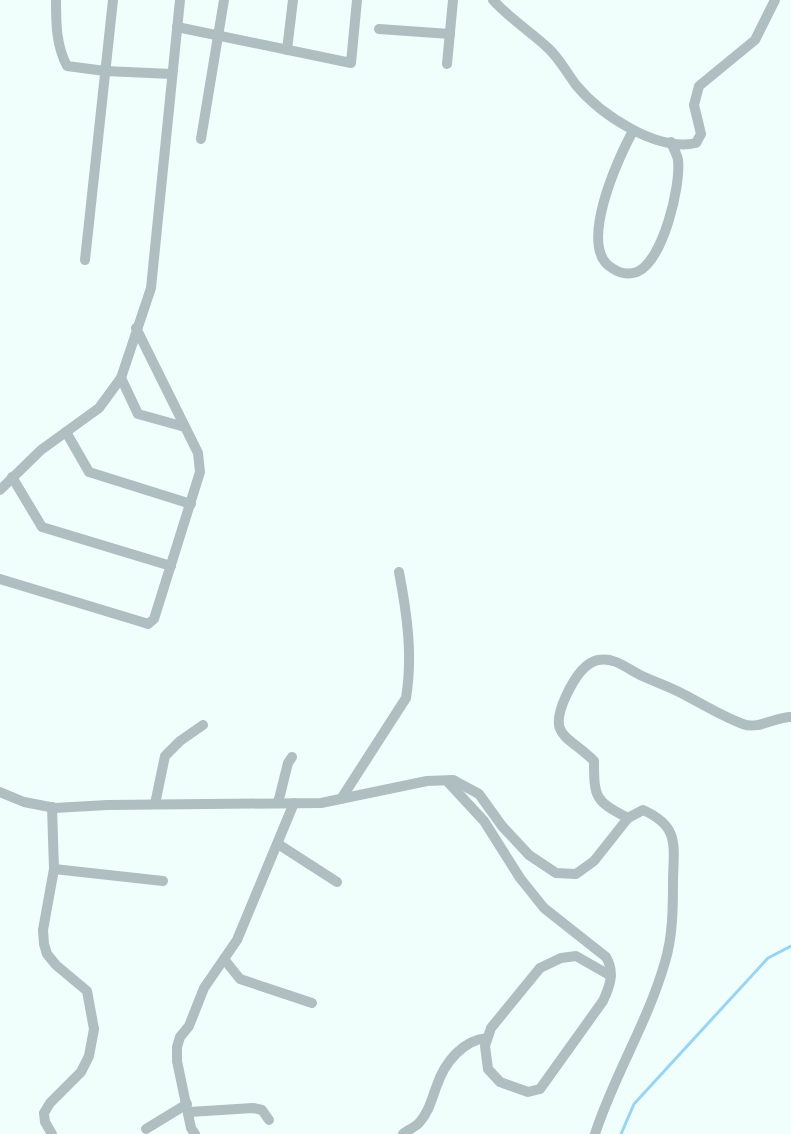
<svg xmlns="http://www.w3.org/2000/svg" width="791" height="1134" viewBox="0 0 791 1134" font-family="'DM Sans',sans-serif">
	<style>
		.lines { fill: none; stroke-linecap: round; stroke-linejoin: round }
		.stream { stroke: #97d5f5; stroke-width: 3 }
		.street { stroke: #afbec0; stroke-width: 10 }
	</style>
	<rect width="100%" height="100%" fill="#f1fffc"/>
	<g class="lines">
		<path class="stream" d="M621 1134 634 1104 768 958 791 946"/>
		<g class="street">
			<path d="M56 0C56 23 56 45 67 66L105 71 172 74"/>
			<path d="M493 0C509 18 531 32 548 48 559 58 567 73 576 85 601 115 657 152 696 143L701 134 694 105 699 86 755 40 775 0"/>
			<path d="M177 27 351 63 357 0"/>
			<path d="M379 29 450 34"/>
			<path d="M287 50 293 0"/>
			<path d="M447 64 453 0"/>
			<path d="M633 131C618 158 577 248 612 268 619 273 628 275 637 272 663 261 681 186 678 160 677 154 673 148 671 142"/>
			<path d="M201 139 224 0"/>
			<path d="M85 260 113 0"/>
			<path d="M121 378 138 414 185 427"/>
			<path d="M66 432 89 472 191 504"/>
			<path d="M12 477 42 527 171 566"/>
			<path d="M0 490 41 450 99 408 121 378 151 288 180 0"/>
			<path d="M0 579 142 622 148 624 154 619 200 472 198 453 136 328"/>
			<path d="M447 781 484 821 520 878 544 908 606 957C615 972 610 986 603 1001L540 1089 528 1092 500 1082 488 1069 485 1046 491 1028 540 968 561 958 576 956 611 976"/>
			<path d="M0 792 24 802 55 808 107 805 321 803 427 781 453 780 479 794 502 826 529 855 556 873 576 874 594 861 628 818 643 810C679 826 674 844 673 879 673 906 673 936 665 962 648 1022 614 1075 595 1134"/>
			<path d="M341 799 406 698C413 655 407 614 399 572"/>
			<path d="M278 803 288 763 292 757"/>
			<path d="M155 804 165 756 180 741 203 725"/>
			<path d="M628 818C595 801 594 798 594 761 568 735 547 737 566 696 572 683 583 663 598 660 615 657 626 668 640 675 655 682 671 687 685 695 704 705 723 717 743 724 758 730 775 717 791 717"/>
			<path d="M278 844 337 882"/>
			<path d="M54 869 163 881"/>
			<path d="M224 959 240 979 312 1003"/>
			<path d="M189 1112 253 1108 262 1110 269 1120"/>
			<path d="M146 1129 187 1104"/>
			<path d="M52 1134 45 1122 44 1113 50 1103 81 1072 89 1056 94 1029 87 991 56 965 47 954 44 944 43 930 54 869 52 807"/>
			<path d="M195 1134 191 1128 177 1061V1047L180 1037 189 1026 204 988 237 940 294 803"/>
			<path d="M403 1134C408 1130 415 1127 419 1123 429 1112 432 1098 437 1085 445 1062 463 1040 487 1038"/>
		</g>
	</g>
</svg>
